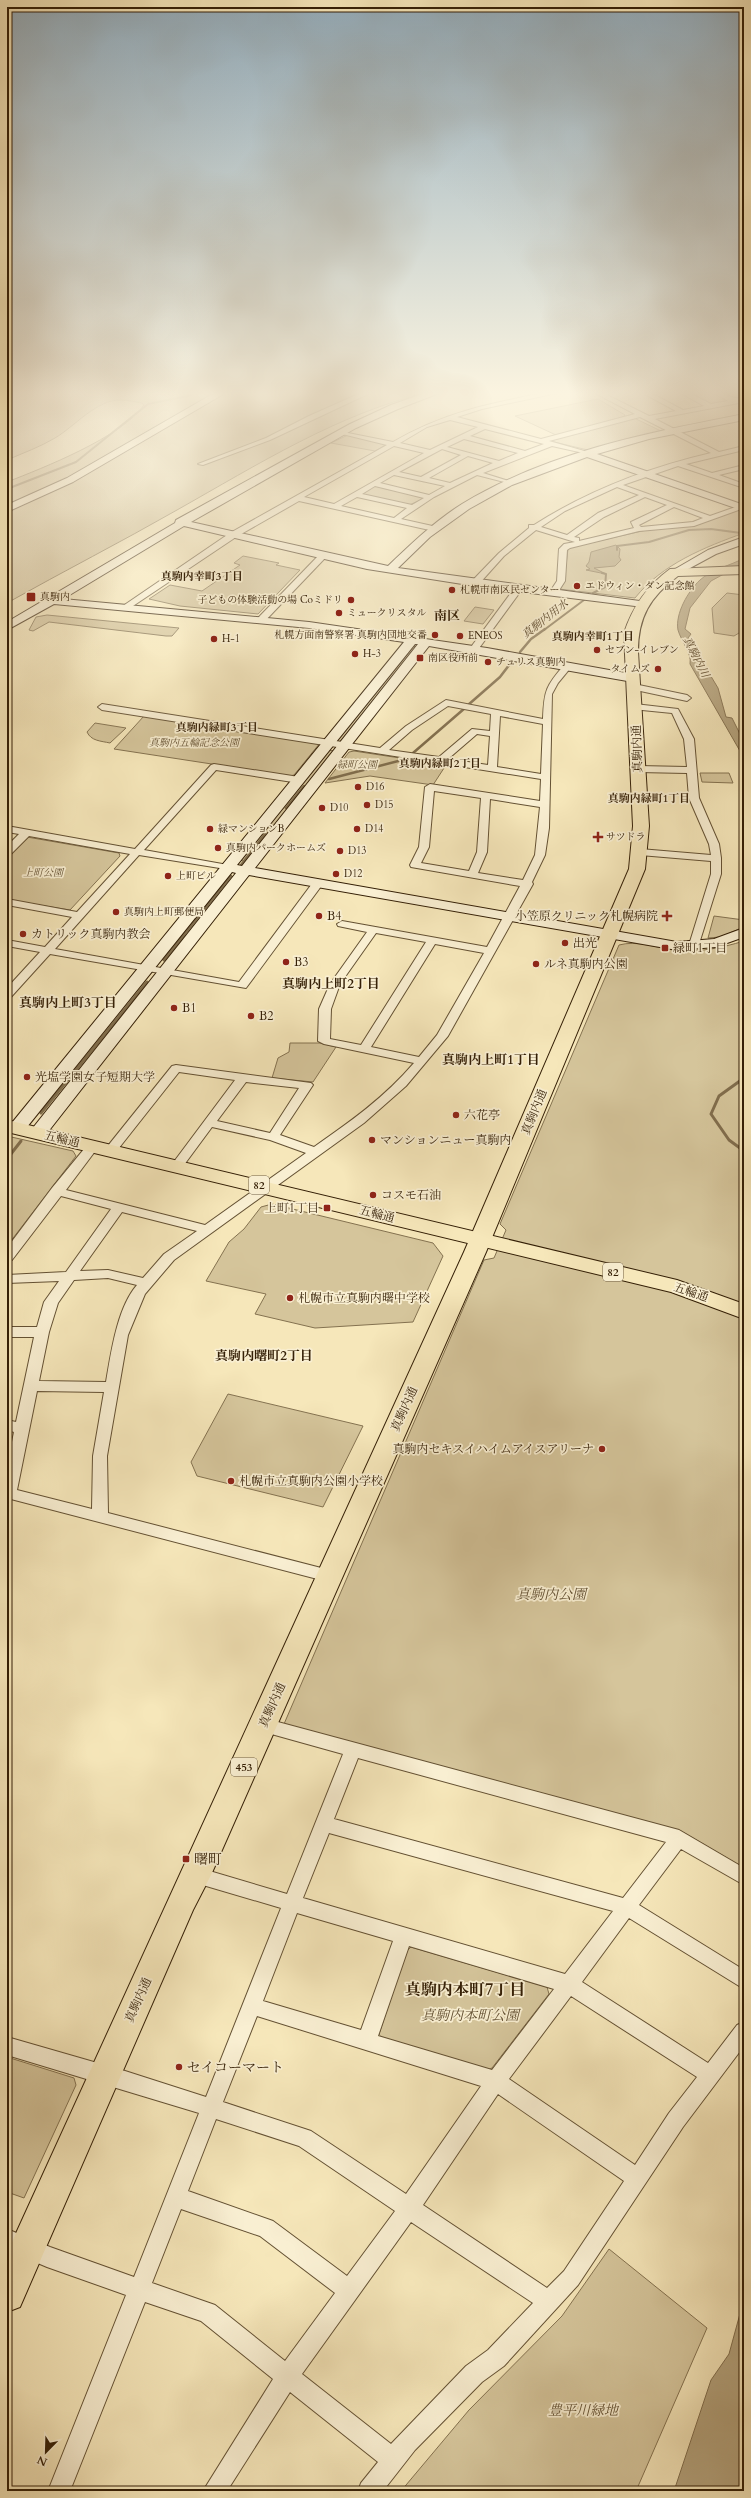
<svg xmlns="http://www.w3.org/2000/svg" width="751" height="2498" viewBox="0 0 751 2498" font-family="Cardo,'Noto Serif JP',serif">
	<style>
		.green { fill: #d5c59b; stroke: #847250 }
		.water { fill: #b4a37d; stroke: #816e4d }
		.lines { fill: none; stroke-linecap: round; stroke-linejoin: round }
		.stream-far2 { stroke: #816e4d; stroke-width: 2 }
		.stream-far1 { stroke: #816e4d; stroke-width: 2.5 }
		.stream { stroke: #816e4d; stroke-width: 3 }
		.river { fill: #b4a37d; fill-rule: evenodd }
		.street-casing { stroke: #645133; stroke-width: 2 }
		.secondary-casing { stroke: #341f06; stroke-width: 2 }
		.primary-casing { stroke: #341f06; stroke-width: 2 }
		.highway-casing { stroke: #341f06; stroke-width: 2 }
		.street { fill: #f9efd2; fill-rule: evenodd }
		.secondary { fill: #f9efd2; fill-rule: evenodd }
		.primary { fill: #f6e7ba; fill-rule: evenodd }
		.highway { fill: #f6e7ba; fill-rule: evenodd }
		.poi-dot { fill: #8f2418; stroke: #f9efd2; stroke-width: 1.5 }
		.labels { text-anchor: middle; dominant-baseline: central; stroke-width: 3.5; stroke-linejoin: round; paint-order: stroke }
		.far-poi-label { font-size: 10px; fill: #341f06; stroke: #f9efd2; text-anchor: start }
		.far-park-label { font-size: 10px; font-style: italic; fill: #645133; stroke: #f9efd2 }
		.far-neighbourhood-label { font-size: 11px; font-weight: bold; fill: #341f06; stroke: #f9efd2 }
		.far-water-label { font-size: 11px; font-style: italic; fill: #614d30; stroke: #f9efd2 }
		.shield { fill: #f9efd2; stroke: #6f5d43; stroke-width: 1 }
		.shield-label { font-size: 11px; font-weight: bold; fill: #341f06 }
		.street-label { font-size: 12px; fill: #341f06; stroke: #f9efd2 }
		.poi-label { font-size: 12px; fill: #341f06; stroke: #f9efd2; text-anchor: start }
		.far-district-label { font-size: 13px; font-weight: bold; fill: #341f06; stroke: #f9efd2 }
		.neighbourhood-label { font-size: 13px; font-weight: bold; fill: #341f06; stroke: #f9efd2 }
		.near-park-label { font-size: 14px; font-style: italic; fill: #645133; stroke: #f9efd2 }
		.near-poi-label { font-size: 14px; fill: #341f06; stroke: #f9efd2; text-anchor: start }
		.near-neighbourhood-label { font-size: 16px; font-weight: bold; fill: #341f06; stroke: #f9efd2 }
	</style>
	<rect width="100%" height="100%" fill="#f6e7ba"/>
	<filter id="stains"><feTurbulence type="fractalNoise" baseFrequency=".005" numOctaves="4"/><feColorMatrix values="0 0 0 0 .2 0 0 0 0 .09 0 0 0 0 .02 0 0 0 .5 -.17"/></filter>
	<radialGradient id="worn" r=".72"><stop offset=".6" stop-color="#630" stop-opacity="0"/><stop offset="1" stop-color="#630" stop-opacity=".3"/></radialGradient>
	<g class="green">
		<path d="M7 392H429C339 413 257 465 177 510 121 542 64 571 7 603V482C43 468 122 437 144 405L142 403C135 402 128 400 121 400 97 399 74 427 55 438 40 447 23 453 7 460Z"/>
		<path d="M685 392H712L731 402 712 405Z"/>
		<path d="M598 399 625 415 623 417 556 435 515 416Z"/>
		<path d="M634 418 661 431 592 451 550 441Z"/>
		<path d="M348 435 387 444 375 451 331 443Z"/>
		<path d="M372 486H375L425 498 409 505 361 494Z"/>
		<path d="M738 510 744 512V533C705 547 662 564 635 598L559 589 564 581 568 549 572 547 651 529 697 525Z"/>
		<path d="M243 556 279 563 276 565 300 570 258 614 180 606 149 599 170 585 202 591 240 565 234 563Z"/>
		<path d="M727 593 744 595V630L734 636 714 633 712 608Z"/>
		<path d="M475 607 494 610 483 624 464 621Z"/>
		<path d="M47 615 179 628 172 636H166L49 622 33 631 29 630 36 617Z"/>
		<path d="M412 646 419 647 342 742 336 741Z"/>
		<path d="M144 716 320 743 294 775 290 776 114 749Z"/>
		<path d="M95 723 126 728 110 743C101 741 91 741 87 732Z"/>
		<path d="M327 750 337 751 248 862 239 860Z"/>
		<path d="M354 751 446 765 433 785 370 776 325 783 349 752Z"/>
		<path d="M700 773H729L733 783 702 782Z"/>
		<path d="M27 837 119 853 120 856 70 910 7 900V857Z"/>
		<path d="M227 875 234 877 171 959 159 960Z"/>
		<path d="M714 916 744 920V927L720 937 708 938Z"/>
		<path d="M744 941V1868L681 1831 284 1724 484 1260 494 1258 506 1230 500 1224 619 945C637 940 657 948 674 950 698 953 721 948 744 941Z"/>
		<path d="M290 1043H320L336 1047 313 1082 272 1078 278 1058 289 1052Z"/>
		<path d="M7 1136 73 1151 76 1156 7 1246Z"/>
		<path d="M272 1204 433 1243 443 1256 413 1322 315 1328 255 1314 266 1294 206 1281 229 1242 244 1229 261 1207Z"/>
		<path d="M228 1394 363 1426 323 1507 197 1476 191 1462Z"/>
		<path d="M411 1947 547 1987 549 1994 492 2068 488 2070 382 2039 379 2034 406 1952Z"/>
		<path d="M7 2057 74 2078 76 2085 24 2198 7 2192Z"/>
		<path d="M609 2249 707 2328 636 2491H401L469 2410 562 2316Z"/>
	</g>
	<g class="water">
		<path d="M616 545 620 549 619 557 621 560 615 566 594 568 606 574 586 570 590 569 586 566 589 562 591 552Z"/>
		<path d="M744 558V563L711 581 690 608 685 629 691 634 688 638 718 688 726 717 732 718 744 742V758L690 664C692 653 681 641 678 630 675 614 688 591 700 580 712 569 730 566 744 558Z"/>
		<path d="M744 2299V2452L720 2474 712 2491H674L711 2380 729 2354Z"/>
	</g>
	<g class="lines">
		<g class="stream-far2">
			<path d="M7 489 76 462 148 404 188 396 196 392"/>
			<path d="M617 550V546L649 542 689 530 711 529 741 533"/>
			<path d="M593 593 605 587 606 574 602 573"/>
			<path d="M544 630 584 600"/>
		</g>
		<g class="stream-far1">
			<path d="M520 652 531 639 545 629"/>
			<path d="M468 705 500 677 513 660"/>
			<path d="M413 753 465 708"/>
			<path d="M329 779 406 759"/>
			<path d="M286 808 304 786"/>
			<path d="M241 865 265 834"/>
			<path d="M183 936 231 876"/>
		</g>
		<g class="stream">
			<path d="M164 960 184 935"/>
			<path d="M744 1078 719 1096 711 1114 729 1140 744 1151"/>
			<path d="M41 1113 147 982"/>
			<path d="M7 1159 21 1141"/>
		</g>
		<path class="river" d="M727 2423 739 2428 744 2440 743 2491H709L710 2440 715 2428Z"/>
		<g class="street-casing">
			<g id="street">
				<path d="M363 392H372L270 440 203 465 198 464 266 438 309 416Z"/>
				<path d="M548 392H562L482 409 457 417 541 439 635 414 593 392H601L649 416 676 411 641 392H649L683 410 704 406 679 392H687L711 404 728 401 712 392C724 392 732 400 744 398V402L655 419 719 452 744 446V450L686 464 712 473 744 465V469L719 475 744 484V488L678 466 623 485 710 516 744 504V508L694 526 639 531 570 548 567 550 565 581 556 595H553L549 593 557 581 559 549 564 544 575 542 536 530 504 556 478 585H472V581L499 553 529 528V525H534C589 490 647 468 711 453L640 417 549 441 588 452V454L552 446 483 473 512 482V484L477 475 434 497 401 519 437 527 438 529 434 531 299 501 236 537 127 610 120 608 230 533 387 445 338 433V431L393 442C445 412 488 404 548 392ZM450 420 478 427 430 450 400 443 427 427ZM485 429 544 444 525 451 470 436ZM464 439 518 453 499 461 447 447ZM394 446 424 453 334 504 304 497ZM442 449 461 455 421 477 399 472ZM468 456 493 463 450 483 429 478ZM394 475 445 486 429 495 380 483ZM375 486 424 498 412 505 362 494ZM617 487 639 495 598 513 567 535 541 527 565 511ZM357 497 407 508 394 518 341 506ZM645 497 667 505 631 522 634 528 579 541V538L574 537 604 517ZM674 507 703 518 693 522 641 527 639 525Z"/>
				<path d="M320 554 327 556 263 623H257V619Z"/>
				<path d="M516 586 523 588 477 651H471V647Z"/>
				<path d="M565 664 572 666 558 683 552 694 549 828 545 855 532 882 533 884 448 1036 406 1086 364 1123 174 1260 145 1294 128 1335 107 1456 108 1513 329 1570 334 1572 337 1576 334 1580 329 1582 7 1498V1467L14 1432 7 1430V1420L16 1422 34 1337H7V1327H37L44 1302 59 1281 7 1283V1275L66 1272 111 1209 61 1196 12 1260 7 1261V1248L52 1188 89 1143 93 1142 99 1146 66 1190 205 1225 306 1153 270 1140 212 1127 181 1169H173L171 1166 173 1163 235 1080 179 1072 115 1153H107L105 1150 107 1147 172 1066 176 1065 311 1083 313 1085 280 1135 314 1147C350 1122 385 1097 414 1063L324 1044 318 1041 319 1009 330 984 367 932 338 926 337 924 342 921 487 947 520 886 411 867 410 865 419 847 425 787 430 784 540 801 541 779 102 710 98 707 102 704 380 748 406 726 446 700 543 719C544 690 546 686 565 664ZM448 706 491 714 490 731 472 729 439 757 389 750 412 730ZM500 716 543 724 541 774 497 767ZM477 734 490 736 488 765 448 759ZM434 791 481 798 477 852 469 871 421 863 429 847ZM490 799 540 807 535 855 523 880 478 873 487 852ZM376 933 426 942 361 1045 330 1039 331 1009 340 984ZM435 944 484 953 437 1035 419 1057 371 1047ZM246 1082 299 1088 270 1133 217 1121ZM122 1212 197 1231 164 1254 143 1278 108 1270 80 1271ZM108 1278 137 1285C117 1308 111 1353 106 1382L39 1381 49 1332 58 1303 74 1280ZM37 1391 104 1392 93 1456 92 1509 17 1490Z"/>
				<path d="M634 684 687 695 691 698 687 701 631 689V685Z"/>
				<path d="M635 704 678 709 694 739 699 798 719 844 721 858V874L698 947 694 948 689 945 711 874V861L640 855 635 852 640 849 711 855 709 844 689 798 687 773 638 772 633 769 638 766 687 767 684 739 672 713 632 709 631 707Z"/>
				<path d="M214 764 299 777 304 780 299 783 216 770 144 850 228 865 233 868 232 870 139 855 55 949 239 982 314 881H322V885L246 988 50 954 11 997 7 998V988L40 952 7 946V940L45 947 72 917 7 905V899L77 912 130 854 29 836 11 854 7 855V846L19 834 7 832V826L135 849 211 765Z"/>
				<path d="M263 1718 679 1830 744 1868V1885L681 1849 639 1905 744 1970V1989L629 1918 582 1982 708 2063 737 2025 744 2022V2046L683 2127 578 2285 504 2366 482 2382 415 2450 383 2491H358L361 2483 378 2462 290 2392 227 2491H203L273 2379 201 2321 145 2302 70 2491H48L126 2295 47 2267 7 2250V2229L50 2247 134 2277 199 2113 7 2055V2037L125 2071 206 2097 281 1908 196 1883 190 1881 187 1875 190 1869 196 1867 287 1894 343 1754 257 1730 255 1725 257 1720ZM358 1758 666 1842 623 1898 334 1819ZM329 1833 613 1911 565 1974 303 1898ZM297 1913 393 1941 361 2030 263 2001ZM409 1946 554 1989 492 2070 378 2036ZM571 1996 697 2077 669 2113 635 2165 509 2079ZM257 2016 481 2086 406 2194 311 2131 223 2102ZM498 2094 624 2181 564 2271 547 2288 423 2205ZM216 2119 299 2146 395 2211 347 2276 273 2221 188 2191ZM181 2209 260 2236 335 2293 285 2361 215 2305 152 2283ZM411 2222 533 2303 488 2350 466 2366 391 2444 302 2374Z"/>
			</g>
		</g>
		<g class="secondary-casing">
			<g id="secondary">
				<path d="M216 392H227L73 482 7 512V505L67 478Z"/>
				<path d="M428 392H442L398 409 356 428 191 522 388 566C411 544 435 521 462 504 548 452 647 433 744 414V420L649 439 597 454 744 505V511L587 457 512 485 469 509 430 537 398 568 647 602V606L643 607 475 586 367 569 184 526 63 599 309 622 487 648 637 675 639 678 633 682 429 646 255 868 677 942 714 939 744 928V937L716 947 677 950 249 875 44 1137H32L30 1133 32 1129 236 873 232 872 23 1132H11L9 1128 11 1124 404 642 309 628 54 604 7 630V622L175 523 176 520 350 424 391 405ZM415 644H418L242 866 237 865Z"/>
				<path d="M744 537V544L716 554 679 574 675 575 670 572 708 550Z"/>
			</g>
		</g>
		<g class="primary-casing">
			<path id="primary" d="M7 1120 677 1280 744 1304V1319L671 1292 7 1132Z"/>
		</g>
		<g class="highway-casing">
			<path id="highway" d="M744 566V574L678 576C650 597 638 617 638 652L649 826 645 869 486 1252 211 1875 193 1910 20 2307 7 2312V2253L464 1252 629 869 633 826 624 633C633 606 647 586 670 569Z"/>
		</g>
		<use href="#street" class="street"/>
		<use href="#secondary" class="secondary"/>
		<use href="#primary" class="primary"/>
		<use href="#highway" class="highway"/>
	</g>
	<linearGradient id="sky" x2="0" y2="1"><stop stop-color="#93adbd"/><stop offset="0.53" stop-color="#fbf4e0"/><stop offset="1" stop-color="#fbf4e0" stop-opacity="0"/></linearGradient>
	<rect width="751" height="742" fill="url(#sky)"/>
	<g class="poi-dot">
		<circle cx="577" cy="586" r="4"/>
		<circle cx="452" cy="590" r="4"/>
		<rect x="26" y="592" width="10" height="10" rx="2"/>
		<circle cx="351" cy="600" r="4"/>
		<circle cx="339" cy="613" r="4"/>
		<circle cx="435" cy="635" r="4"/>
		<circle cx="460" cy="636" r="4"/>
		<circle cx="214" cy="639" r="4"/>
		<circle cx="597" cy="650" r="4"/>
		<circle cx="355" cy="654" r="4"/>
		<rect x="416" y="654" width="8" height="8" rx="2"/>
		<circle cx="488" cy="662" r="4"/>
		<circle cx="658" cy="669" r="4"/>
		<circle cx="358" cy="787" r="4"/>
		<circle cx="367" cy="805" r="4"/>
		<circle cx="322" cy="808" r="4"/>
		<circle cx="210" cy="829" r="4"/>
		<circle cx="357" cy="829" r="4"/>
		<path d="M596 831h4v4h4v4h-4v4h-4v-4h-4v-4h4z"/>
		<circle cx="218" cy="848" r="4"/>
		<circle cx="340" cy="851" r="4"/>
		<circle cx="336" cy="874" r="4"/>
		<circle cx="168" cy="876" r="4"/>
		<circle cx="116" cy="912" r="4"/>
		<circle cx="319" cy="916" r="4"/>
		<path d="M665 910h4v4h4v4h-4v4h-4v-4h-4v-4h4z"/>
		<circle cx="23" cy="934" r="4"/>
		<circle cx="565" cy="943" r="4"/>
		<rect x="661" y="944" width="8" height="8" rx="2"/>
		<circle cx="286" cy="962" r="4"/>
		<circle cx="536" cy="964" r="4"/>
		<circle cx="174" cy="1008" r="4"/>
		<circle cx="251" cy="1016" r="4"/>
		<circle cx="27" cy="1077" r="4"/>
		<circle cx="456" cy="1115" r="4"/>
		<circle cx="372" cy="1140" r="4"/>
		<circle cx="373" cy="1195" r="4"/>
		<rect x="323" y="1204" width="8" height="8" rx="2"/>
		<circle cx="290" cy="1298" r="4"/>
		<circle cx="602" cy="1449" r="4"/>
		<circle cx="231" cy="1481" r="4"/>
		<rect x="182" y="1855" width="8" height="8" rx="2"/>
		<circle cx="179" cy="2067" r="4"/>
	</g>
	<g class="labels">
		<g class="far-poi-label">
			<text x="585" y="586">エドウィン・ダン記念館</text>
			<text x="460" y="590">札幌市南区民センター</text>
			<text x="40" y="597">真駒内</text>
			<text x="343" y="600" text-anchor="end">子どもの体験活動の場 Coミドリ</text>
			<text x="347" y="613">ミュークリスタル</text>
			<text x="427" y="635" text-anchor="end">札幌方面南警察署 真駒内団地交番</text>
			<text x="468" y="636">ENEOS</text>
			<text x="222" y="639">H-1</text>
			<text x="605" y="650">セブン-イレブン</text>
			<text x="363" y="654">H-3</text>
			<text x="428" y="658">南区役所前</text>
			<text x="496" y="662">チュリス真駒内</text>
			<text x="650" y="669" text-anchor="end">タイムズ</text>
			<text x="366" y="787">D16</text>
			<text x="375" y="805">D15</text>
			<text x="330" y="808">D10</text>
			<text x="218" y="829">緑マンションB</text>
			<text x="365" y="829">D14</text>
			<text x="606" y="837">サツドラ</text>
			<text x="226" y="848">真駒内パークホームズ</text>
			<text x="348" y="851">D13</text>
			<text x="344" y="874">D12</text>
			<text x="176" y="876">上町ビル</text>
			<text x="124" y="912">真駒内上町郵便局</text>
		</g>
		<g class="far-park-label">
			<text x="194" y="743">真駒内五輪記念公園</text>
			<text x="357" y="765">緑町公園</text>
			<text x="43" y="873">上町公園</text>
		</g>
		<g class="far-neighbourhood-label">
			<text x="202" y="576">真駒内幸町3丁目</text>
			<text x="593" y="636">真駒内幸町1丁目</text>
			<text x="217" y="727">真駒内緑町3丁目</text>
			<text x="440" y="763">真駒内緑町2丁目</text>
			<text x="649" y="798">真駒内緑町1丁目</text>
		</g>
		<g class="far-water-label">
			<text transform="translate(545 619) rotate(-38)">真駒内用水</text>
			<text transform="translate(696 657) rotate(63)">真駒内川</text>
		</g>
		<g class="shield">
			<rect x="249" y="1176" width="20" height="18" rx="3"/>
			<rect x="603" y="1263" width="20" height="18" rx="3"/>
			<rect x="231" y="1758" width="26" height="18" rx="3"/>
		</g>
		<g class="shield-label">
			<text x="259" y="1185">82</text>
			<text x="613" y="1272">82</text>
			<text x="244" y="1767">453</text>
		</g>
		<g class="street-label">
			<text transform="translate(637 749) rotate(-92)">真駒内通</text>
			<text transform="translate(534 1112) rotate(-68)">真駒内通</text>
			<text transform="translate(62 1139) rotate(13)">五輪通</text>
			<text transform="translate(377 1214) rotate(14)">五輪通</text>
			<text transform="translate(691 1292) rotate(18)">五輪通</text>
			<text transform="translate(404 1409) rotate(-66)">真駒内通</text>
			<text transform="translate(272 1705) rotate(-66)">真駒内通</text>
			<text transform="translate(138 2000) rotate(-66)">真駒内通</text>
		</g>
		<g class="poi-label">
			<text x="327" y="916">B4</text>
			<text x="658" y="916" text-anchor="end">小笠原クリニック札幌病院</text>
			<text x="31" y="934">カトリック真駒内教会</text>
			<text x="573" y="943">出光</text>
			<text x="673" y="948">緑町1丁目</text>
			<text x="294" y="962">B3</text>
			<text x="544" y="964">ルネ真駒内公園</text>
			<text x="182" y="1008">B1</text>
			<text x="259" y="1016">B2</text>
			<text x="35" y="1077">光塩学園女子短期大学</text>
			<text x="464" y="1115">六花亭</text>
			<text x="380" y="1140">マンションニュー真駒内</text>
			<text x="381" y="1195">コスモ石油</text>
			<text x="319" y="1208" text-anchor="end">上町1丁目</text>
			<text x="298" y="1298">札幌市立真駒内曙中学校</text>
			<text x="594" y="1449" text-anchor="end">真駒内セキスイハイムアイスアリーナ</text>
			<text x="239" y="1481">札幌市立真駒内公園小学校</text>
		</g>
		<g class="far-district-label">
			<text x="447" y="616">南区</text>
		</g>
		<g class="neighbourhood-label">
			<text x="331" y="984">真駒内上町2丁目</text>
			<text x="68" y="1003">真駒内上町3丁目</text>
			<text x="491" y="1060">真駒内上町1丁目</text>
			<text x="264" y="1356">真駒内曙町2丁目</text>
		</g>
		<g class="near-park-label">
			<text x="551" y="1594">真駒内公園</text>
			<text x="470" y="2015">真駒内本町公園</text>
			<text x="583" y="2410">豊平川緑地</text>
		</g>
		<g class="near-poi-label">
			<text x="194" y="1859">曙町</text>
			<text x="187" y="2067">セイコーマート</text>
		</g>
		<g class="near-neighbourhood-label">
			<text x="465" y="1990">真駒内本町7丁目</text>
		</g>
	</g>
	<rect width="751" height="2498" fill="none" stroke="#f6e7ba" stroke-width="24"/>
	<rect x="8" y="8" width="735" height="2482" fill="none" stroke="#341f06" stroke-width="2"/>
	<rect x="12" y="12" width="727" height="2474" fill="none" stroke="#341f06"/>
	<g transform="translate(46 2452) rotate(203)" stroke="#f9efd2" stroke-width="3" paint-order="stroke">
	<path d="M0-3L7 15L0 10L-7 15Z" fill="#341f06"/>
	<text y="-6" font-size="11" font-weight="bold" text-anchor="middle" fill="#341f06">N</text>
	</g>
	<rect width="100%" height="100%" filter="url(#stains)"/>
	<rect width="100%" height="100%" fill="url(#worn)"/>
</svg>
